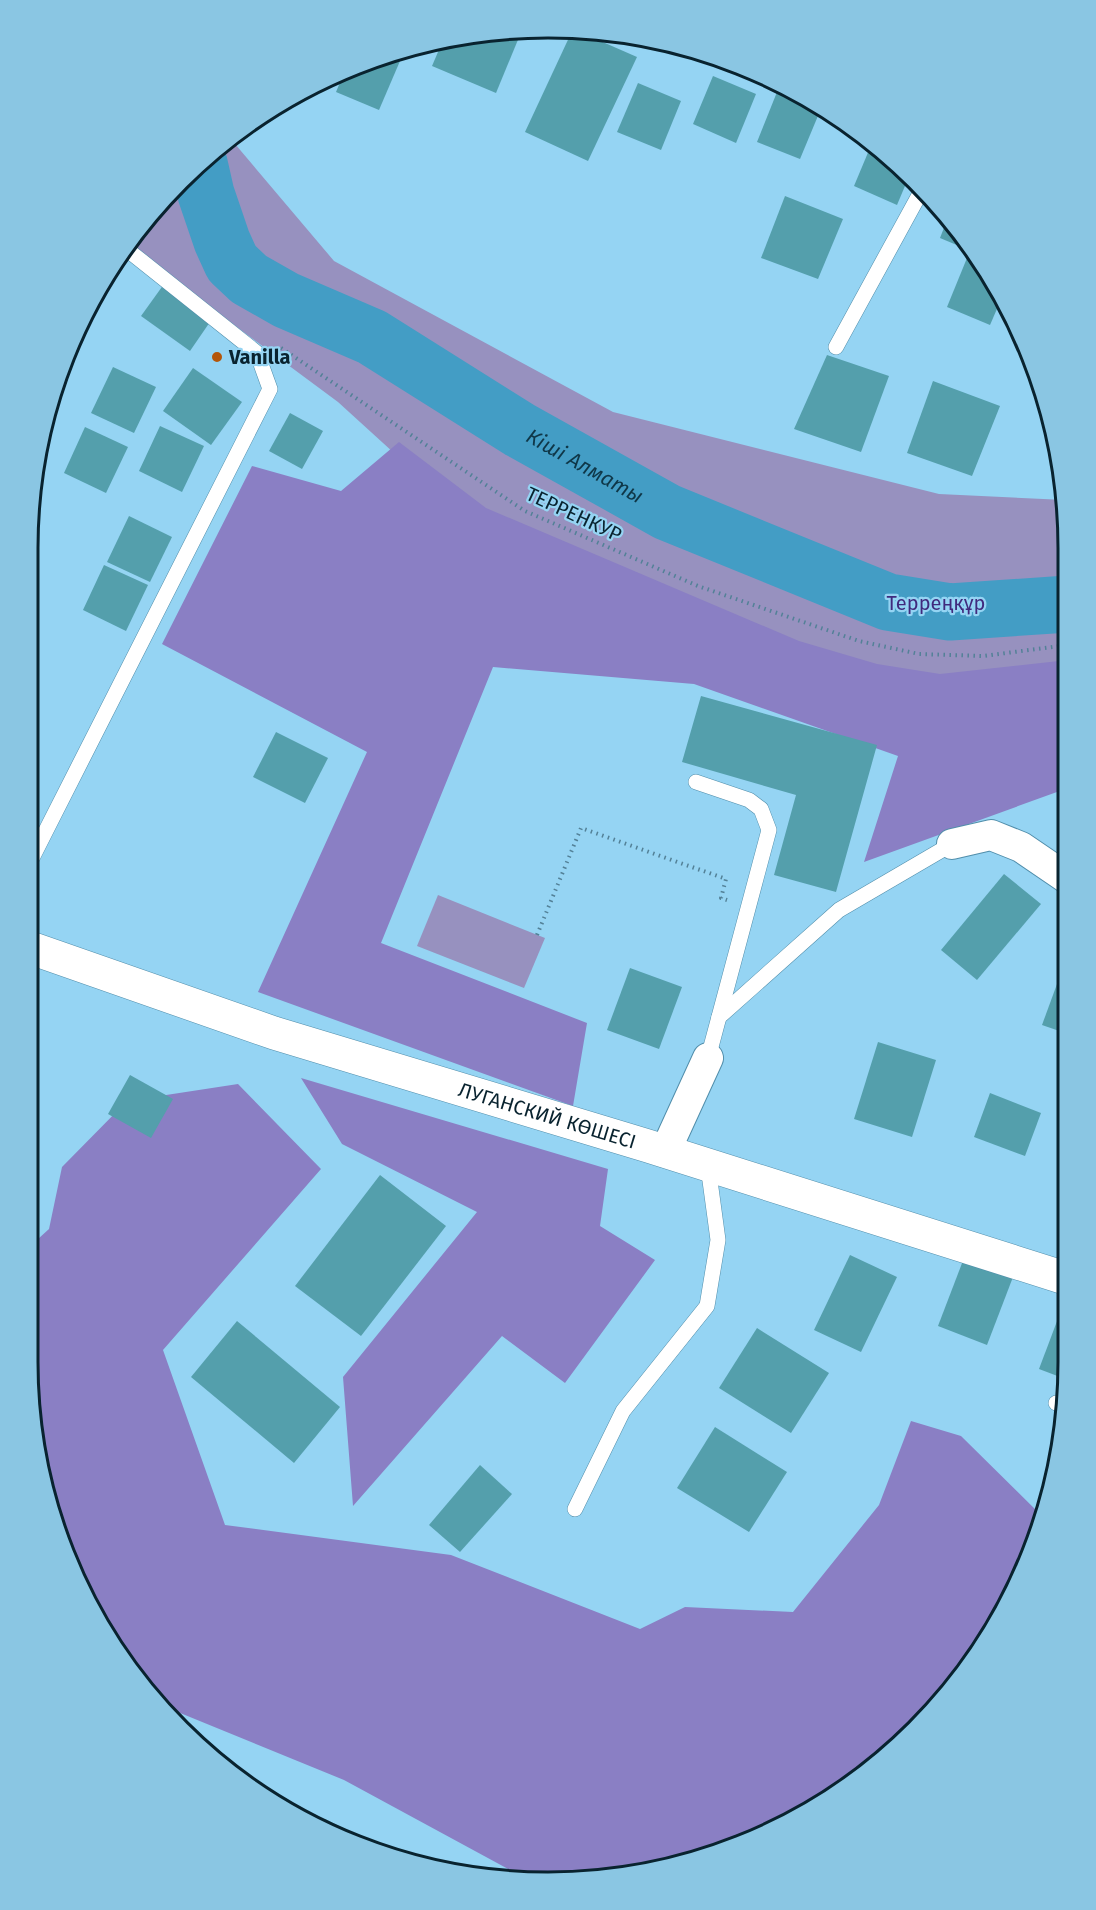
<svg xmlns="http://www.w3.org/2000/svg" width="1096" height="1910" viewBox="0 0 1096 1910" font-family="'Fira Sans',sans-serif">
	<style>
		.green { fill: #9791bf }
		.forest { fill: #8a7fc4 }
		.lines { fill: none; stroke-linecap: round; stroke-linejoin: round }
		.river { stroke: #439dc5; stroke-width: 57 }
		.building { fill: #549fac }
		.lane-casing { stroke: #518eab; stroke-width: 16 }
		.street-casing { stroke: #518eab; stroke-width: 32 }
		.secondary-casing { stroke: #518eab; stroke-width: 34 }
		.path { stroke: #538197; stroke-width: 4; stroke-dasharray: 1.5 4.5; stroke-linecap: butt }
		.lane { stroke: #fff; stroke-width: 15 }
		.street { stroke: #fff; stroke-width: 30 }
		.secondary { stroke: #fff; stroke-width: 33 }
		.poi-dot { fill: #b45609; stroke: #95d4f3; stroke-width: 2 }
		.labels { text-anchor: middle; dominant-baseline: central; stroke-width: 4.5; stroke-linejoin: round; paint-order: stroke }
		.poi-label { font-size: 20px; font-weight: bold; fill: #09232f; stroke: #95d4f3; text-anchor: start }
		.street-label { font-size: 20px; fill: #09232f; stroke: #95d4f3 }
		.park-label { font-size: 20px; fill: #402a7d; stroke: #95d4f3 }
		.water-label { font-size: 21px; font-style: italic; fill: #0f3748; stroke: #95d4f3 }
		.rim { fill: none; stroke: #09232f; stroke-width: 3 }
	</style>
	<rect width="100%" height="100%" fill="#95d4f3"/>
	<g class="green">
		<path d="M230 138 334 261 613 412 939 494 1065 500 1068 514V699L926 713 539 585 338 402 126 245 179 180Z"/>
		<path d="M438 895 545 938 524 988 417 946Z"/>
	</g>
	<g class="forest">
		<path d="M399 442 486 508 799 641 877 664 940 674 1068 660V788L864 862 898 756 694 684 493 667 381 943 587 1023 573 1106 258 992 367 752 162 644 252 466 341 491Z"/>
		<path d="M301 1078 608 1169 600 1226 655 1260 565 1383 502 1336 353 1506 343 1377 477 1212 342 1144Z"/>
		<path d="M238 1084 321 1169 163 1350 225 1525 451 1555 640 1629 685 1607 793 1612 879 1505 911 1421 961 1436 1044 1518 1041 1529 981 1651 891 1754 747 1843 582 1882 521 1876 344 1780 163 1706 134 1679 55 1529 27 1362V1249L49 1229 62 1167 127 1101Z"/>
	</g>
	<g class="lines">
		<path class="river" id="s1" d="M199 163 206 194 222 241 232 263 249 279 286 300 372 337 520 430 667 512 888 602 950 612 1068 604"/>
	</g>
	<g class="building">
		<path d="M573 29 637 57 588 161 525 132Z"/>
		<path d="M522 30 496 93 432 66 444 38Z"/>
		<path d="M386 55 400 61 379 110 336 92 346 68Z"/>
		<path d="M713 76 756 94 736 143 693 124Z"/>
		<path d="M638 83 681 101 661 150 617 132Z"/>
		<path d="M777 92 820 111 800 159 757 142Z"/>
		<path d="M872 143 910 174 897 205 854 186Z"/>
		<path d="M785 196 843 219 818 279 761 258Z"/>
		<path d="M947 220 971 251 940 238Z"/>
		<path d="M967 258 981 263 1003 295 990 325 947 307Z"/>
		<path d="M164 284 212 319 190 351 141 316Z"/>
		<path d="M827 355 889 376 861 452 794 429Z"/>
		<path d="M113 367 156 387 134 433 91 413Z"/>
		<path d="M193 368 242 402 211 445 163 411Z"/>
		<path d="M933 381 1000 406 972 476 907 453Z"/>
		<path d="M290 413 323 431 302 469 269 451Z"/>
		<path d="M160 426 204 446 182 492 139 471Z"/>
		<path d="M85 427 128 447 106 493 64 473Z"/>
		<path d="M1056 455 1059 468 1051 463Z"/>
		<path d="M129 516 172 537 150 582 107 562Z"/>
		<path d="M104 565 148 585 126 631 83 610Z"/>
		<path d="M701 696 877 745 836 892 774 875 796 795 682 762Z"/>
		<path d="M276 732 328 758 305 803 253 777Z"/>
		<path d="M28 750 38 757 28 771Z"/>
		<path d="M1004 874 1041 904 977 980 941 950Z"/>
		<path d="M1068 954V1034L1042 1025Z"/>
		<path d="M630 968 682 987 659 1049 607 1030Z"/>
		<path d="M878 1042 936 1060 912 1137 854 1119Z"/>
		<path d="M130 1075 173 1099 151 1138 108 1114Z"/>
		<path d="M990 1093 1041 1113 1025 1156 974 1137Z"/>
		<path d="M380 1175 446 1226 361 1336 295 1286Z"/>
		<path d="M850 1255 897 1277 861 1352 814 1330Z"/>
		<path d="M964 1258 1013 1277 987 1345 938 1326Z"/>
		<path d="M1065 1300 1068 1302V1380L1039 1369Z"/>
		<path d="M237 1321 340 1407 294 1463 191 1377Z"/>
		<path d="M757 1328 829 1373 791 1433 719 1388Z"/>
		<path d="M715 1427 787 1472 749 1532 677 1488Z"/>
		<path d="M480 1465 512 1494 460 1552 429 1525Z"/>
		<path d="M325 1819 410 1862V1864L323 1824Z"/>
	</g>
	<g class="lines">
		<g class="lane-casing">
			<g id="lane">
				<path d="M112 264 127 249"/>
				<path d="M836 347 923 188"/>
				<path d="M696 782 749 800 761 809 769 830 708 1058"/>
				<path d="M28 866 270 389 257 353 124 247"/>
				<path d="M719 1017 839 910 952 844"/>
				<path d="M1056 1403 1066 1406"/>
				<path d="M575 1509 623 1411 707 1306 718 1240 708 1166"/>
			</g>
		</g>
		<g class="street-casing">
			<g id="street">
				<path d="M952 844 991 835 1021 847 1068 879"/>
				<path d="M665 1152 708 1058"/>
			</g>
		</g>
		<g class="secondary-casing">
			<g id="secondary">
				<path id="s2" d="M28 947 274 1033 648 1146 1068 1279"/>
			</g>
		</g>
		<g class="path">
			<path d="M281 348 525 511 698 586 859 641 919 654 983 656 1068 645"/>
			<path d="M537 935 581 828 726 879 721 898 727 900"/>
		</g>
		<use href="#lane" class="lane"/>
		<use href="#street" class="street"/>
		<use href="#secondary" class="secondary"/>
	</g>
	<circle class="poi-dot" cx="217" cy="357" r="6"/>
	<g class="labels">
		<g class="poi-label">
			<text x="229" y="357">Vanilla</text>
		</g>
		<g class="street-label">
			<text transform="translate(574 514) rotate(25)">ТЕРРЕНКУР</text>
			<text stroke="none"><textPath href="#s2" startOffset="546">ЛУГАНСКИЙ КӨШЕСІ</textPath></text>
		</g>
		<g class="park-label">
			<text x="936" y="603">Терреңқұр</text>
		</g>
		<g class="water-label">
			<text stroke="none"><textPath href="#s1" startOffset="514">Кіші Алматы</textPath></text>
		</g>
	</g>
	<path d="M0 0H1096V1910H0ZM548 38H548A510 510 0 0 1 1058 548V1362A510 510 0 0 1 548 1872H548A510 510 0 0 1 38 1362V548A510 510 0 0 1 548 38Z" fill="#8ac6e3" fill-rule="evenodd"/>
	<path class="rim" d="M548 38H548A510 510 0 0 1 1058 548V1362A510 510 0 0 1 548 1872H548A510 510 0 0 1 38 1362V548A510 510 0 0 1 548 38Z"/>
</svg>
